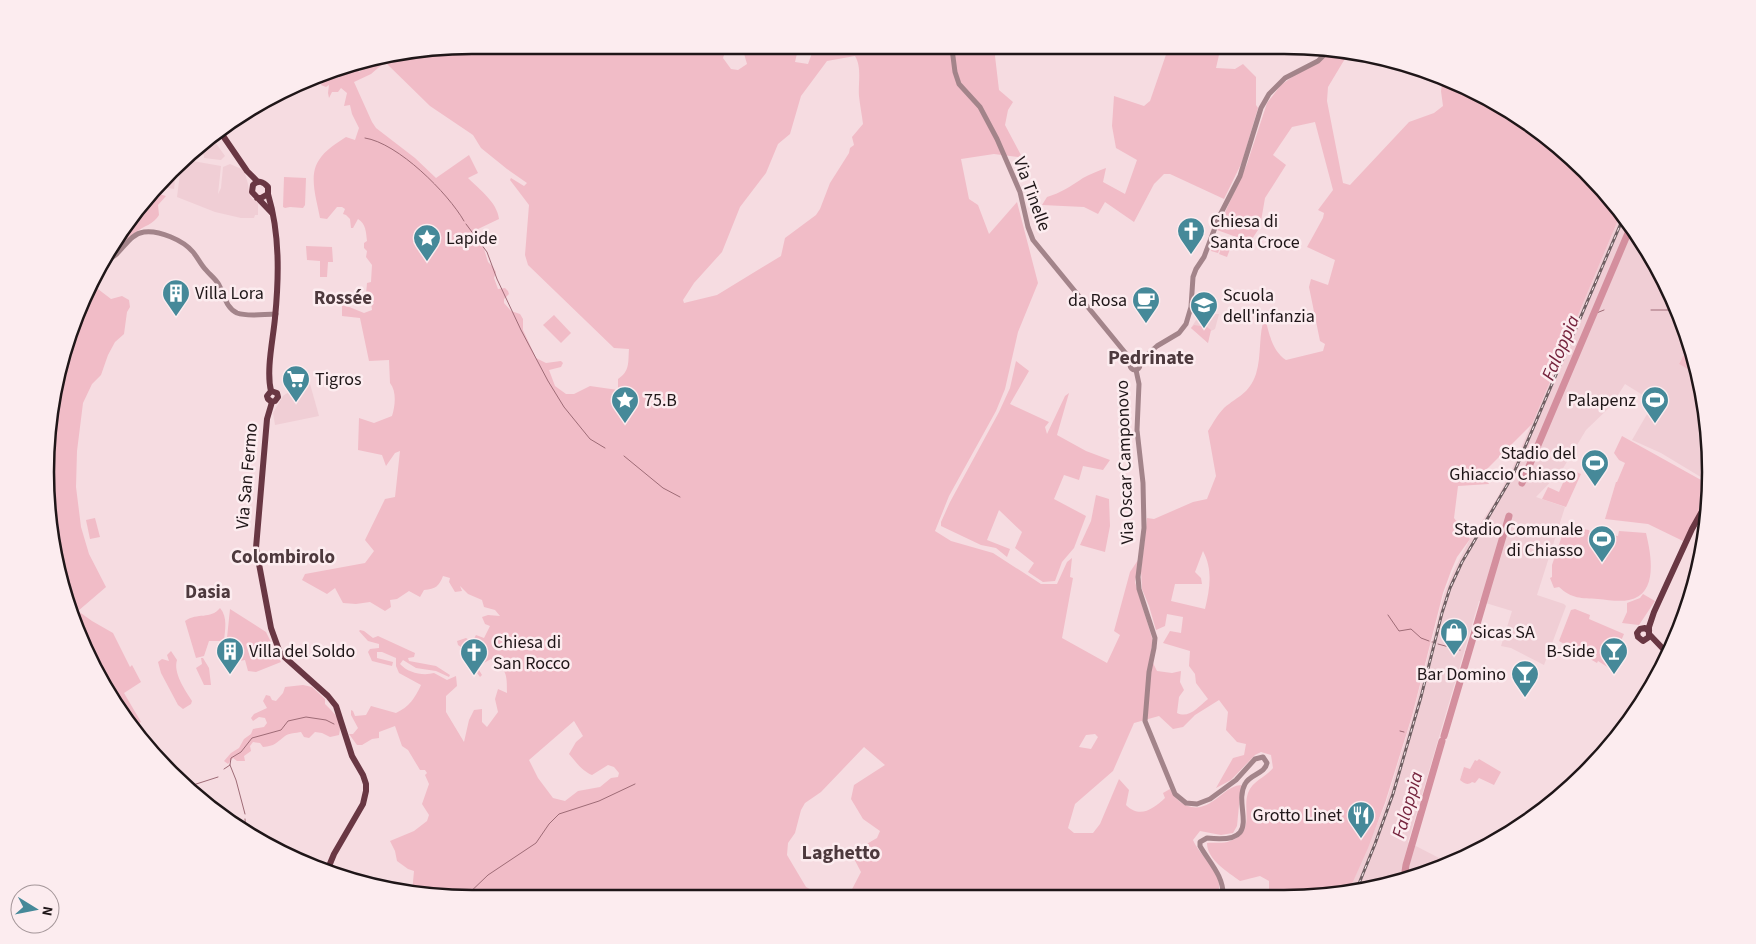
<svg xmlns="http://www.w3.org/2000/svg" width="1756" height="944" viewBox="0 0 1756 944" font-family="'Source Sans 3',sans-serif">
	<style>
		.built { fill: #f0ced5 }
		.green { fill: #f1bcc7; fill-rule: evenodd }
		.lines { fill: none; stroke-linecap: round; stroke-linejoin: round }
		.stream { stroke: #9e6b76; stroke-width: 1 }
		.river { stroke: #d48f9e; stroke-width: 7 }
		.minor { stroke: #a3848a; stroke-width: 5 }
		.major { stroke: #693743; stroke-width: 6 }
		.rail-casing { stroke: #706063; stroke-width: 3 }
		.rail { stroke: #fcecef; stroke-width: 1; stroke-dasharray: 4; stroke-linecap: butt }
		.labels { text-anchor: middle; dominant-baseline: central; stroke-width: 5; stroke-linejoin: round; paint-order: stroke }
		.street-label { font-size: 18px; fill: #1f1618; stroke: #fcecef }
		.poi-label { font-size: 18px; fill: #1f1618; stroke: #fcecef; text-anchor: start }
		.neighbourhood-label { font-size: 19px; font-weight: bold; fill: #4d393d; stroke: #fcecef }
		.water-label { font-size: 19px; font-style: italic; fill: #75233d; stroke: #fcecef }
		.quarter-label { font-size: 20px; font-weight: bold; fill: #4d393d; stroke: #fcecef }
		.rim { fill: none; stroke: #1f1618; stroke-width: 2.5 }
	</style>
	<rect width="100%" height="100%" fill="#f6dce1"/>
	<g class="built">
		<path d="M210 135 225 156 221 160 204 158V155L194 154 193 157 190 156Z"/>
		<path d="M187 160 221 166 218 194 221 188 223 167 230 164 244 170 248 184 249 193 252 199 258 203V215H255L254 218H241L215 212 177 197 181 166Z"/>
		<path d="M176 172 174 189 162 187Z"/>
		<path d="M1621 213 1654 259 1688 335 1690 343 1679 364 1691 371 1690 375 1697 380 1698 378 1707 417 1709 482 1661 453 1632 440 1654 402 1625 384 1611 406 1586 430 1562 470 1536 497 1565 507 1537 595 1564 604 1566 606 1544 665 1511 648 1501 646 1512 611 1479 601 1408 842 1445 861 1442 868 1348 893 1386 803 1412 718 1444 594 1453 572 1470 539 1496 500 1513 467Z"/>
		<path d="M1209 314H1219L1215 329 1209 332 1208 343 1191 328 1198 317Z"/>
		<path d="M310 384 319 416 275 425 273 413 283 396 293 389Z"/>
		<path d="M1710 503 1704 536 1697 528Z"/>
	</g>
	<g class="green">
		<path d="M472 45H799L795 62 808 64 815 45 997 46 995 56 999 90 1013 102 1008 110 1005 125 1029 170 1026 173 1018 157 994 154 961 159 969 199 978 205 989 234 1017 202 1038 283 1018 332 1005 389 996 411 949 496 935 531 951 541 993 553 1041 584H1057L1067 562 1072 558 1070 577 1073 578 1062 638 1107 663 1120 635 1114 631 1130 572 1140 557 1135 582 1153 641 1150 657 1157 671 1172 673 1181 671 1180 682 1184 690 1179 697 1177 713C1189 719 1198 707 1208 699L1196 683 1195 674 1189 666 1190 651 1163 643 1170 631 1181 633 1183 617 1167 614 1165 626 1156 630 1149 606 1142 589 1141 571 1147 518 1154 519 1193 502 1207 499 1216 476 1208 431C1213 423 1218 414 1224 408 1238 396 1249 394 1256 374 1262 355 1258 334 1265 316 1268 331 1272 351 1286 360L1323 351 1325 344 1320 341 1309 287 1311 279 1328 285 1335 260 1307 247 1323 218 1324 213 1318 210 1333 190 1315 122 1292 127 1273 155 1286 165 1265 198 1260 227 1250 242 1217 230 1247 164 1267 103 1281 85 1331 49 1349 52 1328 87 1327 101 1343 183 1350 185 1409 122 1434 113 1443 106 1441 91 1443 78 1473 89 1544 133 1605 191 1621 213 1532 424 1483 473 1489 484 1458 486 1454 518 1470 539 1457 557 1451 571 1443 593 1412 716 1385 803 1368 848 1348 893 1340 895 1269 896V881L1260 876 1240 881C1228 872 1207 860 1207 843 1215 842 1223 844 1230 841 1256 832 1242 810 1248 793 1253 780 1265 778 1273 768L1271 755 1261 752 1255 755 1231 780 1216 788 1233 758 1244 755 1246 744 1237 742 1226 730 1228 712 1219 700 1195 715 1183 727 1173 729 1159 716 1134 723 1113 771 1075 804 1068 828 1074 833H1093L1100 824 1119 779 1129 790 1126 805C1140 819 1153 809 1165 798L1163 793 1170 789C1178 805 1194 813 1210 803 1221 797 1228 786 1241 785L1237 826 1233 833 1221 835 1200 831 1193 840C1200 857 1227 875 1217 896L848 897 861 872 851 853 877 838 880 831 863 819 851 799 854 785 885 765 864 747 821 792 805 803 801 810 795 833 788 843 787 855 806 887 826 897 444 898 412 893 414 871 408 869 397 861 395 851 390 841 414 831 427 821 429 815 422 804 429 784 425 775 427 773 425 770H420L408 750 402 746 395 726 379 732V738L372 739 362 745H357L349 734H353L358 728 351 715V710L353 711 355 716 366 715 371 706 396 713C409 707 415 698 421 685L399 673 396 666V658L382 652H377V658L393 662 392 666 372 661 368 652 370 649 379 648V644L368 641 359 631 360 630 364 631 373 638 378 636 415 653 414 657 408 658 409 661 436 666 450 675 449 677 436 671 416 668 403 660 400 664C408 673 423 676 434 673L447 680 456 676 457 686 446 696V712L464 742 469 720 474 710 482 709V722L487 727 498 712 495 699 498 689 507 693C507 674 507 670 491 659L480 665 479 670 482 675 480 677 474 669 481 659 478 655H475L472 661 468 657 470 653 458 645 457 641 466 638 472 642 476 635 484 638 490 626 485 624 482 617 488 615 500 616 495 610 484 607 482 600 468 594 460 586 462 591 455 592 449 582 450 578 443 576C439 586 436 589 424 590L420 597 409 591 397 599 390 600 391 607 385 611 370 602 356 604 343 603 335 588 327 594 302 580 305 574 365 563 374 551 365 540 385 499 395 497 400 451 395 453 386 466 382 455 358 450 359 418 374 423 392 416C395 406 397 392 390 383L389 360 369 361 360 318 342 316V304L364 313 372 310 370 295 366 294 367 283 371 282 372 265 366 257 367 251 364 248V243L367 241C366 232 366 224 358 219L353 228H351L350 219 346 215 343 214 345 209 342 207H337L327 219 320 218C317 200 308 176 319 160 325 150 337 143 346 137L355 140 359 128 352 114 350 105 344 106 347 93 341 88 338 92H332L329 98 328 93 329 85 326 87 321 85 324 78H339L337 69C344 66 350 64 357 67L359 72 376 61ZM732 46 743 50 747 64 738 70 731 69 723 58 726 49ZM855 56C862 67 858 84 859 96 860 106 862 115 863 124L852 137 854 145 850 148 849 153 830 183 820 209 816 215 785 238 781 256 717 295 684 303 683 300 694 283 722 252 740 207 766 173 778 144 790 134 801 96 827 61ZM385 62 430 106 473 135 481 148 507 169 527 183 524 186 511 178 510 180 529 205 525 255 528 265 614 348 629 349C628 363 630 371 618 379V390L590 386 574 394H566L555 386 549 370 561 367 563 363 561 361 546 363 536 358 523 330V319L520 314 511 311 504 303V299L509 294 508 291 505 288 498 289 494 278 496 272 493 267 488 262 478 229 499 219C497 202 480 190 468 178L478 173 469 155 436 178 415 158 376 128 372 122 354 82 371 74ZM1203 551C1213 570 1210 588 1205 609L1171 601 1175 584H1202L1201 578 1195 572ZM574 721 583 736 576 742 569 754C576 762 582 771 592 775L608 765 614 767 619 773 618 777 611 778 600 787 578 791 565 801 553 798 538 778 529 760ZM1095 734 1098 737 1091 749 1079 747 1086 735Z"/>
		<path d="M1169 46H1221L1216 68 1235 69 1243 64 1256 77V105L1258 108 1242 162 1224 199 1170 174H1164L1154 184 1134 222 1105 202 1098 214 1084 207 1042 205 1047 197C1061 193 1071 186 1083 178 1090 174 1098 171 1106 168L1103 182 1125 194 1137 160 1116 148 1112 126 1114 96 1144 106 1150 101Z"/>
		<path d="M284 177 306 178 305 205 303 208 290 207 285 208 283 207Z"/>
		<path d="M156 193 166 196 158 205 159 215C154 224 144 226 136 232 125 240 120 252 106 258L117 235Z"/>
		<path d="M1216 237 1223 240 1218 253 1211 251Z"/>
		<path d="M1225 239 1233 241 1227 257 1219 254Z"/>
		<path d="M306 246 332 247 333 262H328L327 277H320V261L307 260Z"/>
		<path d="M94 286 111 299 122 296 129 300 130 307 127 312 124 334 115 342 108 355 101 375 92 384 83 403 77 451 76 487 81 527 89 554 106 587 78 611 92 621 113 633 130 667 132 665 141 682 124 693 141 722 134 726 78 636 46 500 59 362Z"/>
		<path d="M554 315 571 333 561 343 543 325Z"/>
		<path d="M1194 325 1207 327 1211 330 1208 343 1191 328Z"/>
		<path d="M1690 343 1698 378V380L1689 375 1691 371 1679 364Z"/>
		<path d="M1016 361 1029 371 1010 404 1049 422 1045 427 1047 434 1065 396 1069 393 1057 435 1086 451 1110 460 1103 470 1083 466 1079 480 1064 475 1054 499 1086 516 1074 548 1062 562 1055 581 1043 582 1028 572 1034 563 1015 548 1022 532 999 510 987 540 1010 549 1007 557 996 548 981 545 941 526V522L950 502 999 412 1010 388Z"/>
		<path d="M1622 436 1710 485V490L1683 541 1648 524 1605 519 1616 482H1617L1625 463 1619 460 1614 453Z"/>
		<path d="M1569 469 1581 474 1566 507 1542 499 1548 487 1559 492Z"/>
		<path d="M1096 495 1109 499 1110 526 1105 552 1080 545 1091 521Z"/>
		<path d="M95 518 100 537 90 539 86 520Z"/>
		<path d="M1565 527 1589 530 1590 533 1618 536 1619 531 1646 533C1651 554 1659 594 1629 600 1620 602 1608 600 1598 599 1581 598 1572 599 1559 587L1554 588 1550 578 1552 577V565Z"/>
		<path d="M1643 594 1655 601 1639 625 1622 623 1627 612V603L1640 598Z"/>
		<path d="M220 608C228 617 225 630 224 641H209L204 656 196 658 185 621C198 612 210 620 220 608Z"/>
		<path d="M230 609 266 632 281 662 256 672 248 671 245 660 223 664 225 657Z"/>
		<path d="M1575 609 1590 615 1589 619 1624 634 1609 668 1598 661 1597 663 1559 641 1571 610Z"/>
		<path d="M171 651 177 660C173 673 185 690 192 701L191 704 183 709 178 705 161 673 158 662 162 659 169 661 167 655Z"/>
		<path d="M201 658H203L209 668 211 685H204L196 668 202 664Z"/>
		<path d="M303 685 312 687 325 699V704C334 713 343 720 339 735L330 737 322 733 315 732 309 738 304 737 301 732C296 733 289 733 285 736 276 743 275 746 263 747L260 743 253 742 250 746 251 751 244 756 245 761H237L233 758 228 764 224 761 231 753 239 748 244 739 251 734 253 729 264 727 267 723 265 718 259 717 253 721 251 718 254 714 267 708 263 701 266 695 270 696 272 700 276 701 283 693 285 687Z"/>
		<path d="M1479 759 1501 772 1494 785 1479 778 1475 783 1472 782C1467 786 1464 783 1460 780L1464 767 1470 769 1475 760 1477 761Z"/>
	</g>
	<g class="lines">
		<g class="stream">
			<path d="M365 138C398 143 448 193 464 221"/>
			<path d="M466 224 487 252 497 279 521 330 548 381 564 407 590 439 605 448"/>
			<path d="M1651 310H1677"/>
			<path d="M1594 314 1604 310"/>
			<path d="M624 456 663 488 680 497"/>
			<path d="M1388 615 1399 631 1411 629 1421 638 1429 641"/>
			<path d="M1432 642H1433"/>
			<path d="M1438 644 1460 650"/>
			<path d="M1466 652H1468"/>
			<path d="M1400 731 1404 732"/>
			<path d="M1439 743H1442"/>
			<path d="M230 765 236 780 245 814"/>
			<path d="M224 769 230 765 231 758 241 752 252 738 281 730 288 721 306 717 326 720 334 724"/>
			<path d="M187 787 218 777"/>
			<path d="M245 819 246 832"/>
			<path d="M464 898 488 875 536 843 549 824 559 814 599 801 635 784"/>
		</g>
		<g class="river">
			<path d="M1522 483 1631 226"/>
			<path d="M1444 736 1509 516"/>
			<path d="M1404 878 1406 865 1442 741"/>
		</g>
		<g class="minor">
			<path d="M950 46 952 49 955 72 959 84 980 107 997 139 1020 192 1028 227 1033 240 1132 361"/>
			<path d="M105 261C121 257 127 234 144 232 159 230 183 240 193 252 198 258 201 265 206 270 210 275 216 279 219 285 225 295 225 307 237 313 248 317 264 314 276 314"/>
			<circle cx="1135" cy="365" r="5"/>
			<path d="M1139 362 1157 346 1179 333 1186 324 1191 307 1193 277 1196 269 1204 257 1219 217 1240 176 1261 108 1269 94 1285 78 1318 61 1330 49"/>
			<path d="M1136 370 1139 384 1137 430 1143 483 1144 528 1138 577 1139 589 1155 638 1154 648 1149 672 1145 721 1175 794 1186 803 1197 804 1210 799 1236 780 1255 759 1263 757 1267 763C1265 774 1250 774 1245 784 1232 807 1266 845 1207 838L1200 842V846C1209 862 1224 876 1223 896"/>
		</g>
		<g class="major">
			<path d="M219 130 247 171 258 182"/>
			<path d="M268 194C280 234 279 277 275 318 273 340 266 370 271 391L267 396 268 399 272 402"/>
			<path d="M257 198H261L268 194V187C263 181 258 180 253 185L252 192 272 213"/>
			<path d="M271 391 277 393 278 397 275 401 272 402 267 419 256 548 271 628 280 653 328 696 336 706 352 756 363 775 366 784V791L363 804 334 854 327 871"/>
			<path d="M1649 631 1645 628 1640 629 1637 633 1638 637 1643 641 1649 637V627L1654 612 1692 529 1710 497"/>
			<path d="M1649 634 1669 655"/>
		</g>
		<g class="rail-casing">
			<path id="rail" d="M1356 891 1375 844 1393 794 1421 697 1442 613 1450 588 1462 562 1513 475 1624 216"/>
		</g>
		<use href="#rail" class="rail"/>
	</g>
	<defs>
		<g id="church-pin" transform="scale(1.4375)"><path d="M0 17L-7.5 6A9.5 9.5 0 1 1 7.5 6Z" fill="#468999" stroke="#fcecef"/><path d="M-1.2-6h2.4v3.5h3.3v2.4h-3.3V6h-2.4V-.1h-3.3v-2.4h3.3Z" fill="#fff"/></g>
		<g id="sight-pin" transform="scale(1.4375)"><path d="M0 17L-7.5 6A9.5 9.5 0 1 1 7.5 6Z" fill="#468999" stroke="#fcecef"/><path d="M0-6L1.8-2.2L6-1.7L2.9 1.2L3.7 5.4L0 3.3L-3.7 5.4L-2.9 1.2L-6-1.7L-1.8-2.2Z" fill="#fff"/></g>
		<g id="building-pin" transform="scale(1.4375)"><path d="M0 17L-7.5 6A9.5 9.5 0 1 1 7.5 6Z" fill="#468999" stroke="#fcecef"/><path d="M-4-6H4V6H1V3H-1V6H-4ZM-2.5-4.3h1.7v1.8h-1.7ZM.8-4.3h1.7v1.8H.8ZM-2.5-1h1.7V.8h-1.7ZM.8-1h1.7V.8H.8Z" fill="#fff"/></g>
		<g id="cafe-pin" transform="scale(1.4375)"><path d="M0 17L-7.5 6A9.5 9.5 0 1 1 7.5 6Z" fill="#468999" stroke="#fcecef"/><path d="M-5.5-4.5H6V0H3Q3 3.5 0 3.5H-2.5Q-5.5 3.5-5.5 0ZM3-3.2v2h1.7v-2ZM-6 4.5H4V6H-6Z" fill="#fff"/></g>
		<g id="school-pin" transform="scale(1.4375)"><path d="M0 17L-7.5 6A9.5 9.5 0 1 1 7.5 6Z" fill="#468999" stroke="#fcecef"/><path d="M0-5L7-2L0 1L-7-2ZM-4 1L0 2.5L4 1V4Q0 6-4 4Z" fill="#fff"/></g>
		<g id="supermarket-pin" transform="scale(1.4375)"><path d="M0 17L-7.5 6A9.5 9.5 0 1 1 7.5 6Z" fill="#468999" stroke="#fcecef"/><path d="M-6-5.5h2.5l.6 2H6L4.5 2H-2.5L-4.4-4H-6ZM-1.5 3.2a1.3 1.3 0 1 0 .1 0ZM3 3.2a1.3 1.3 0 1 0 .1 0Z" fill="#fff"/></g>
		<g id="stadium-pin" transform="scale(1.4375)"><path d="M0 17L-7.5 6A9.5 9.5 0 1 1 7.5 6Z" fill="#468999" stroke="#fcecef"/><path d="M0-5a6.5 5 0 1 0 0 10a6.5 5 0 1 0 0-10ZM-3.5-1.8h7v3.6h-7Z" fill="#fff"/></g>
		<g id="shop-pin" transform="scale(1.4375)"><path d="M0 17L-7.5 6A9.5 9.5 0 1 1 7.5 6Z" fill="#468999" stroke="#fcecef"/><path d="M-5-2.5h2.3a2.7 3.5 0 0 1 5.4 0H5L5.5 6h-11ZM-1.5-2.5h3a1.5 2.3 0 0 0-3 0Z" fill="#fff"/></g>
		<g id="bar-pin" transform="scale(1.4375)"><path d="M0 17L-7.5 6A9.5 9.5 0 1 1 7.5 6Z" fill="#468999" stroke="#fcecef"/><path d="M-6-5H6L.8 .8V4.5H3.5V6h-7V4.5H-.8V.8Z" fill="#fff"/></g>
		<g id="restaurant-pin" transform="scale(1.4375)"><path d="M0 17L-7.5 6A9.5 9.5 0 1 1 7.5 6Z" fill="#468999" stroke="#fcecef"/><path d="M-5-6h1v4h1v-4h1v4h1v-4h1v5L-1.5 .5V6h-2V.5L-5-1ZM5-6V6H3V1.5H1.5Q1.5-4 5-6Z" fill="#fff"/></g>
	</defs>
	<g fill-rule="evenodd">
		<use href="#church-pin" x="1191" y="231"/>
		<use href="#sight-pin" x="427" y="238"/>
		<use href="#building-pin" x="176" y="293"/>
		<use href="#cafe-pin" x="1146" y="300"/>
		<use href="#school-pin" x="1204" y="305"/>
		<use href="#supermarket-pin" x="296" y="379"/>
		<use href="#sight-pin" x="625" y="400"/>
		<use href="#stadium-pin" x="1655" y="400"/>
		<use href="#stadium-pin" x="1595" y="463"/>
		<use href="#stadium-pin" x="1602" y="539"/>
		<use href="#shop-pin" x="1454" y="632"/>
		<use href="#building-pin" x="230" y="651"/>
		<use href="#bar-pin" x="1614" y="651"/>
		<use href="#church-pin" x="474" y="652"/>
		<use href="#bar-pin" x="1525" y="674"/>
		<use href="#restaurant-pin" x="1361" y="815"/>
	</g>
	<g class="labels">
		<g class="street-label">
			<text transform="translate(1032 194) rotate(70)">Via Tinelle</text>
			<text transform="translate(1125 462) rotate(-92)">Via Oscar Camponovo</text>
			<text transform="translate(247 476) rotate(-85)">Via San Fermo</text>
		</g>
		<g class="poi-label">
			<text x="1210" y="221">Chiesa di<tspan x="1210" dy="21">Santa Croce</tspan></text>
			<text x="446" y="238">Lapide</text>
			<text x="195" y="293">Villa Lora</text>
			<text x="1223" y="295">Scuola<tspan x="1223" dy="21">dell'infanzia</tspan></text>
			<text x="1127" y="300" text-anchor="end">da Rosa</text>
			<text x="315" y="379">Tigros</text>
			<text x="644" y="400">75.B</text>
			<text x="1636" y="400" text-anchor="end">Palapenz</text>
			<text x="1576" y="453" text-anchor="end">Stadio del<tspan x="1576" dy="21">Ghiaccio Chiasso</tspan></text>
			<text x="1583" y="529" text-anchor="end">Stadio Comunale<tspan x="1583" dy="21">di Chiasso</tspan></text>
			<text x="1473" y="632">Sicas SA</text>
			<text x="493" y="642">Chiesa di<tspan x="493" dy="21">San Rocco</tspan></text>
			<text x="249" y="651">Villa del Soldo</text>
			<text x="1595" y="651" text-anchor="end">B-Side</text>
			<text x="1506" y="674" text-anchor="end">Bar Domino</text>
			<text x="1342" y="815" text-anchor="end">Grotto Linet</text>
		</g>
		<g class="neighbourhood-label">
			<text x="343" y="298">Rossée</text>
			<text x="283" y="557">Colombirolo</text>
			<text x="208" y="592">Dasia</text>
		</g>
		<g class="water-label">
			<text transform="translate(1561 348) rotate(-67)">Faloppia</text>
			<text transform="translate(1408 805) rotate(-74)">Faloppia</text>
		</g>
		<g class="quarter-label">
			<text x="1151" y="358">Pedrinate</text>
			<text x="841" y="853">Laghetto</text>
		</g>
	</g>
	<path d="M0 0H1756V944H0ZM472 54H1284A418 418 0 0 1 1702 472V472A418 418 0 0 1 1284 890H472A418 418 0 0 1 54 472V472A418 418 0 0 1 472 54Z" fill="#fcecef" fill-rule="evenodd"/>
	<path class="rim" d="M472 54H1284A418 418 0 0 1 1702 472V472A418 418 0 0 1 1284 890H472A418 418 0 0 1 54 472V472A418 418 0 0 1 472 54Z"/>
	<g transform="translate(35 909) rotate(100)"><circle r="24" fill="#fcecef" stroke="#a49699"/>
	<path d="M0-4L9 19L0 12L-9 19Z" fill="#468999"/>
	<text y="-8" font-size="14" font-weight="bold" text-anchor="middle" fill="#1f1618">N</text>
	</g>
</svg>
